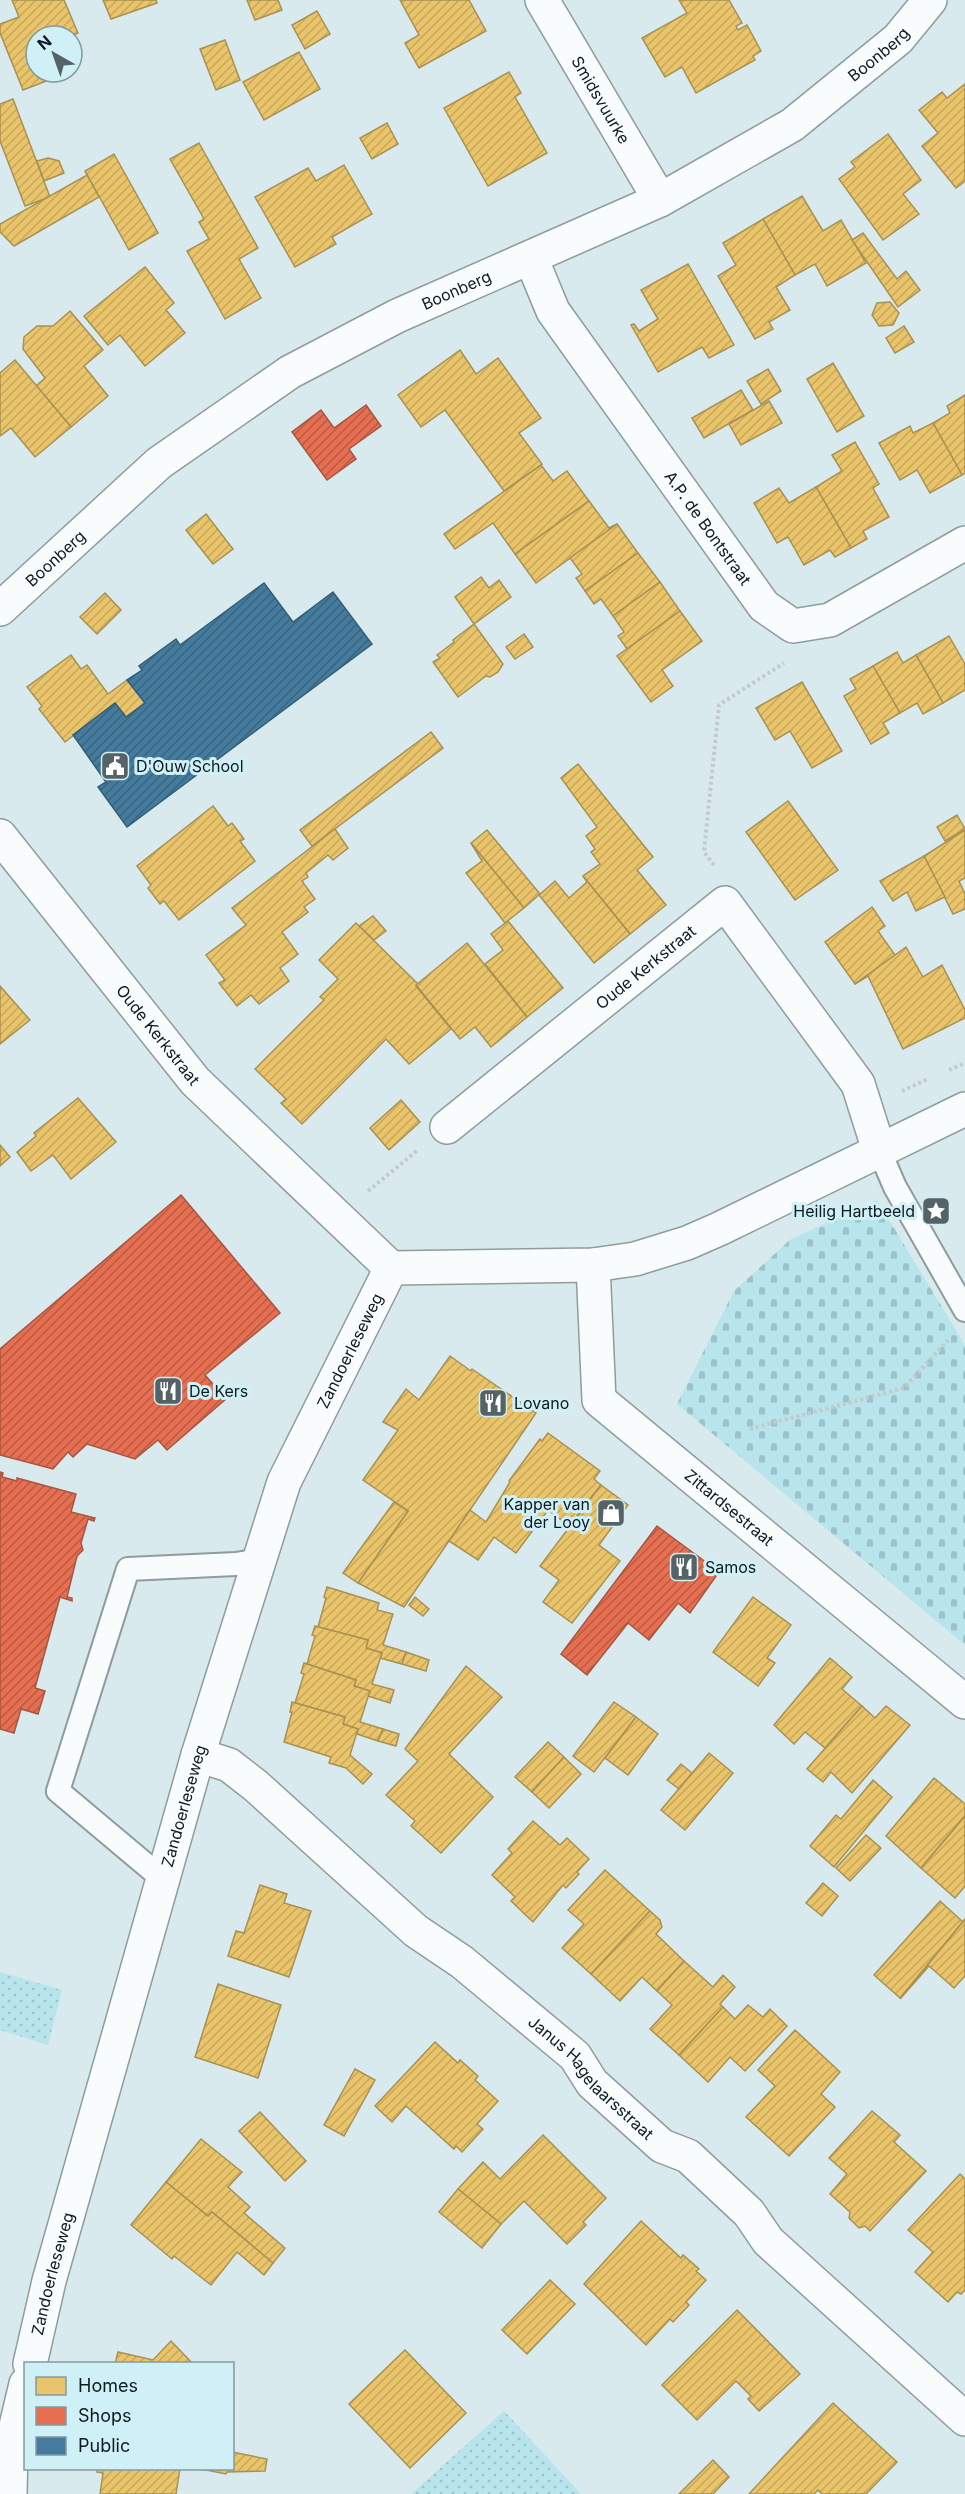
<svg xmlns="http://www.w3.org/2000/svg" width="965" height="2494" viewBox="0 0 965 2494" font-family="Inter,sans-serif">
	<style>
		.grass { fill: url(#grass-dots) }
		.cemetery { fill: url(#cemetery-stones) }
		.homes { fill: url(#homes-hatch); stroke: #a79153; stroke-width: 1.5 }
		.shops { fill: url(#shops-hatch); stroke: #a65641; stroke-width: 1.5 }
		.public { fill: url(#public-hatch); stroke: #345e77; stroke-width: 1.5 }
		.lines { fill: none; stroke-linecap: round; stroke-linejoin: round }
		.lane-casing { stroke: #8f9c9f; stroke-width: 26 }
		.street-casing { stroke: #8f9c9f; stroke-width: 36 }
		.secondary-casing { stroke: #8f9c9f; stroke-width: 36 }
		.path { stroke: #c4cacb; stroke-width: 4; stroke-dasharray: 3 3; stroke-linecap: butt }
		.lane { stroke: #f9fcfc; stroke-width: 22 }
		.street { stroke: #f9fcfc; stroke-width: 33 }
		.secondary { stroke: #f9fcfc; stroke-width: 33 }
		.labels { text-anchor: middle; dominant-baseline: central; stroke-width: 6; stroke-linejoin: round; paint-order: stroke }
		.street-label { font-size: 16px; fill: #0e1a1d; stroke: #d0f0f7 }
		.poi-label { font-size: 16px; fill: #0e1a1d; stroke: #d0f0f7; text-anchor: start }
	</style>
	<defs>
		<pattern id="grass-dots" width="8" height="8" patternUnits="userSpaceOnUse" patternTransform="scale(1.5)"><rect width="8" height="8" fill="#b8e4ec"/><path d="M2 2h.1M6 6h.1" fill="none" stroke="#9dc3ca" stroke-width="1.8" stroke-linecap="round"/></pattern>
		<pattern id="cemetery-stones" width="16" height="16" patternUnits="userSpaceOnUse" patternTransform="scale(1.5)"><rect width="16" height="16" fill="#b8e4ec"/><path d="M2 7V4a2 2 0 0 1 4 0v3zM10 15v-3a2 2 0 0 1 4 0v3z" fill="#9dc3ca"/></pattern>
		<pattern id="homes-hatch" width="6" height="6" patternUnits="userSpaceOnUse" patternTransform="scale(1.5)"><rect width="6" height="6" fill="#e9c46a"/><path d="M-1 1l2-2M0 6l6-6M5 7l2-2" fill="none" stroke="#c7a85b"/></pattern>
		<pattern id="shops-hatch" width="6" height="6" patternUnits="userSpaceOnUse" patternTransform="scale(1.5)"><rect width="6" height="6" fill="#e76f51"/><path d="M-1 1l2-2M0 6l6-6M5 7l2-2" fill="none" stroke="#ba5a43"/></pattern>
		<pattern id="public-hatch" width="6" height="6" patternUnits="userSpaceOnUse" patternTransform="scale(1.5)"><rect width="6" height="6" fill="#457b9d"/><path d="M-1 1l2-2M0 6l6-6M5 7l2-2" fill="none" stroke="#38647f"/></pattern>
	</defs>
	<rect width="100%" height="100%" fill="#d9eaee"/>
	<g class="grass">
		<path d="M0 1972 62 1990 48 2045 0 2030Z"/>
		<path d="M504 2411 581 2494H411Z"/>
	</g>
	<path class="cemetery" d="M877 1200 965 1345V1645L677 1404 734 1291 791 1239Z"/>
	<g class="homes">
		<path d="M12 0H64L78 33 71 36H36V72L67 73 23 90 0 33V24L19 17Z"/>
		<path d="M103 0H156L157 3 111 19Z"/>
		<path d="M247 0H278L282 10 255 20Z"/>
		<path d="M400 0H469L486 31 419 68 405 43 419 35Z"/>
		<path d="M679 0H729L742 23 736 26 738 30 747 25 761 51 753 56 755 60 696 93 682 67 665 77 642 38 687 13Z"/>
		<path d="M317 11 330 34 305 49 292 25Z"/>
		<path d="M225 40 240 80 216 90 200 49Z"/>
		<path d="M299 52 320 89 264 120 243 82Z"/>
		<path d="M509 72 521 93 515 97 547 153 488 186 444 108Z"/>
		<path d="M965 84V181L956 188 922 146 938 133 919 110 942 92 947 98Z"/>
		<path d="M13 99 50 197 25 206 0 141V104Z"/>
		<path d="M387 123 398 144 372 159 360 138Z"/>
		<path d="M888 134 921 180 903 194 919 214 883 240 839 179 855 167 851 162Z"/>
		<path d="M199 143 258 248 239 259 261 298 225 319 187 251 209 239 199 222 204 219 170 159Z"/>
		<path d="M114 154 158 233 129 250 85 171Z"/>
		<path d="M48 158 59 161 64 173 44 181 37 161Z"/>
		<path d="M344 165 372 214 332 237 336 244 295 267 255 197 308 168 316 181Z"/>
		<path d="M87 175 99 197 14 246 0 232V224Z"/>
		<path d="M802 196 823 231 841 220 866 263 827 286 815 264 795 275 763 219Z"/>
		<path d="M763 219 795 275 776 287 790 310 769 322 773 329 755 339 718 276 736 265 723 243Z"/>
		<path d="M863 233 897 279 906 271 920 290 898 307 852 240Z"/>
		<path d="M688 264 734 345 709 358 702 347 658 372 631 325 634 324 639 331 658 319 641 290Z"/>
		<path d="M145 267 174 303 166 310 185 333 145 366 120 335 108 345 84 316Z"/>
		<path d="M890 302 899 313 893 325 879 326 872 315 877 303Z"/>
		<path d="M70 311 103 350 84 366 108 396 71 427 36 386 45 378 23 349 24 337 37 326H53Z"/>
		<path d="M904 326 914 342 895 353 886 338Z"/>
		<path d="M460 350 476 374 498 358 541 418 519 433 542 464 504 491 445 410 421 427 398 395Z"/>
		<path d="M15 360 71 427 35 457 11 428 0 436V373Z"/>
		<path d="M833 363 864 416 837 432 807 379Z"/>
		<path d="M768 369 781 391 761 404 747 381Z"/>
		<path d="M741 390 753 410 704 438 692 418Z"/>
		<path d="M965 395V473L962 475 933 423 950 413 947 406Z"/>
		<path d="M769 401 782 423 741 445 729 424Z"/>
		<path d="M933 423 962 475 930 493 917 470 900 480 879 443 910 426 913 433Z"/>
		<path d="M855 442 879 484 873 488 889 517 863 531 867 539 851 548 816 487 842 471 832 455Z"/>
		<path d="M541 465 553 481 567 471 589 501 515 554 493 523 455 549 444 534Z"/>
		<path d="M816 487 851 548 835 557 830 550 804 565 788 537 777 543 754 503 779 488 789 503Z"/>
		<path d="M589 501 609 528 617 524 536 583 515 554Z"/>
		<path d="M206 514 233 549 213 564 186 530Z"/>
		<path d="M617 524 638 553 585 591 576 578 582 574 570 558Z"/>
		<path d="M638 553 660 582 613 616 601 599 594 604 585 591Z"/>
		<path d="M481 577 489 588 499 580 511 597 474 624 455 597Z"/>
		<path d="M660 582 680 611 627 649 618 636 624 632 613 616Z"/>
		<path d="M105 593 121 610 97 634 80 617Z"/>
		<path d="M680 611 702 641 662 670 673 686 651 702 617 656Z"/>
		<path d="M474 624 503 664 498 672 490 677 486 676 458 697 433 662 440 658 437 655 454 642 453 640Z"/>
		<path d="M524 634 533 647 515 659 506 647Z"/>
		<path d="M949 636 965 664V690L943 703 916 655Z"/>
		<path d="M897 652 903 663 916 655 943 703 923 714 917 703 900 713 873 666Z"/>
		<path d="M71 655 81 669 87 665 108 694 127 680 145 703 126 717 115 703 65 742 39 709 42 706 27 687Z"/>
		<path d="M873 666 900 713 883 723 889 733 871 744 844 696 856 689 850 679Z"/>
		<path d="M802 682 842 751 812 768 790 731 775 740 756 708Z"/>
		<path d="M431 732 443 748 312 846 300 830Z"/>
		<path d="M578 764 653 857 637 870 666 905 630 934 583 876 600 864 591 852 595 849 586 836 597 827 561 778Z"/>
		<path d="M788 801 838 870 795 900 746 832Z"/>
		<path d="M213 806 228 826 232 823 244 839 240 841 255 861 179 920 164 901 160 904 148 888 151 885 137 866Z"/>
		<path d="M957 815 965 829 945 841 937 827Z"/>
		<path d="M335 829 348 848 333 860 328 855 306 873 308 877 302 881 315 899 304 907 308 912 282 932 298 954 280 968 289 981 259 1004 251 995 237 1006 219 983 225 980 206 955 246 925 232 908Z"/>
		<path d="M487 830 540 894 524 908 471 843Z"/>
		<path d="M965 830V878L959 881 965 894V909L953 914 924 856Z"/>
		<path d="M471 843 524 908 505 923 466 873 482 861Z"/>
		<path d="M924 856 945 897 916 911 907 892 893 901 880 881Z"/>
		<path d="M583 876 630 934 594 963 539 895 555 881 569 898 587 882Z"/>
		<path d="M872 907 885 926 878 931 895 955 855 984 825 942Z"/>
		<path d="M373 916 386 931 374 940 359 926Z"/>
		<path d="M508 921 563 988 527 1017 485 964 503 950 491 934Z"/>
		<path d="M356 923 418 984 416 986 451 1029 409 1064 386 1039 302 1124 281 1103 286 1099 255 1069 324 1000 320 997 338 979 319 960Z"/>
		<path d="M467 943 527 1017 491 1047 475 1027 460 1039 416 985Z"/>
		<path d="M906 947 923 977 942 965 965 1010V1018L903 1049 868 976 855 984Z"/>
		<path d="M0 986 30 1020 0 1044Z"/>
		<path d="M78 1098 116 1142 71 1179 53 1155 31 1171 17 1152 36 1136 34 1133Z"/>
		<path d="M401 1100 420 1122 389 1150 370 1128Z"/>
		<path d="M0 1145 10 1157 0 1166Z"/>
		<path d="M450 1356 471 1371 472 1369 536 1413 404 1607 358 1583 408 1511 363 1480 398 1430 383 1422 406 1389 419 1400Z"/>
		<path d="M548 1433 600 1471 594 1479 601 1485 569 1526 548 1510 516 1553 494 1537 478 1560 449 1541 470 1510 486 1522 510 1482 509 1481 540 1439 542 1441Z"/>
		<path d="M601 1485 628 1505 599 1545 620 1561 572 1623 543 1602 559 1580 540 1566Z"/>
		<path d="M394 1502 408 1511 358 1583 343 1573Z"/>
		<path d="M327 1587 379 1603 377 1610 393 1614 383 1645 406 1652 402 1664 380 1658 382 1653 366 1648 368 1640 318 1627 326 1598 324 1597Z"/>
		<path d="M415 1597 429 1609 423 1616 409 1605Z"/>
		<path d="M753 1597 791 1625 767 1658 775 1663 758 1686 713 1652Z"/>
		<path d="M315 1626 368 1640 366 1648 382 1653 372 1684 394 1690 390 1703 368 1696 370 1691 354 1686 356 1680 307 1664 315 1636 312 1635Z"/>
		<path d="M406 1652 429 1660 426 1671 402 1664Z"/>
		<path d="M830 1658 852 1677 842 1689 862 1706 825 1748 805 1732 794 1744 774 1725Z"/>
		<path d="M304 1663 356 1680 354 1686 370 1691 360 1722 383 1729 378 1741 357 1734 358 1729 343 1724 345 1717 295 1703 304 1674 301 1673Z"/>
		<path d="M466 1666 502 1697 449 1754 493 1797 441 1853 411 1826 415 1821 386 1795 418 1761 405 1749Z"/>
		<path d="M292 1702 345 1717 343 1724 358 1729 350 1755 372 1774 363 1784 346 1768 329 1763 331 1757 284 1742 292 1712H290Z"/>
		<path d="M614 1702 636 1717 594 1772 573 1756Z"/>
		<path d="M862 1706 875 1718 886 1706 910 1725 852 1793 831 1772 823 1782 807 1769Z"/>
		<path d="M636 1717 658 1734 628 1775 605 1758Z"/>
		<path d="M383 1729 399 1734 396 1746 378 1741Z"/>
		<path d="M548 1742 564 1757 532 1792 515 1777Z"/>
		<path d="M709 1753 733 1773 685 1830 661 1810Z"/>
		<path d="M564 1757 581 1774 549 1808 532 1792Z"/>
		<path d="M681 1764 692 1773 679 1789 667 1780Z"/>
		<path d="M934 1778 965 1804V1816L921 1868 886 1836Z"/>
		<path d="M873 1780 892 1797 834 1867 810 1846 836 1815 841 1819Z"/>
		<path d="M965 1816V1886L955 1898 921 1868Z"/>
		<path d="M533 1821 560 1845 567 1838 589 1859 577 1872 579 1874 566 1888 563 1885 533 1922 511 1901 515 1897 492 1875 512 1853 508 1849Z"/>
		<path d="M866 1835 881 1848 850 1881 836 1868Z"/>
		<path d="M605 1870 650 1911 591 1974 562 1948 584 1924 568 1910Z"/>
		<path d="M823 1883 838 1896 822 1916 806 1903Z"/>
		<path d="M260 1885 287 1894 284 1903 311 1911 289 1977 228 1956 236 1931 244 1933Z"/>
		<path d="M940 1901 963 1922 900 1998 874 1975Z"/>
		<path d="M650 1911 660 1920 662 1927 656 1934 684 1961 657 1991 642 1977 620 2001 591 1974Z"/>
		<path d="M965 1919V1976L954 1988 929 1966 900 1999Z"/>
		<path d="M684 1961 713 1987 723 1975 735 1987 720 2004 723 2007 679 2055 650 2029 672 2005 657 1991Z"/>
		<path d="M218 1984 281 2005 258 2078 195 2057Z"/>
		<path d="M748 2005 763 2017 770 2009 787 2026 745 2071 730 2057 708 2082 679 2055 723 2007 735 2019Z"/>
		<path d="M795 2030 840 2072 821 2094 835 2107 789 2156 746 2117 775 2086 758 2070Z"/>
		<path d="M435 2042 458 2063 460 2060 478 2076 475 2080 498 2101 477 2124 483 2129 462 2152 456 2146 454 2149 406 2106 392 2122 375 2106Z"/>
		<path d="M355 2069 375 2080 344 2136 324 2125Z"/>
		<path d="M872 2111 900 2135 894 2142 926 2171 870 2231 865 2226 859 2228 849 2218 850 2212 830 2194 847 2174 829 2158Z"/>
		<path d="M260 2112 306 2161 285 2181 239 2131Z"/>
		<path d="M543 2135 606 2198 583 2222 586 2225 567 2244 524 2201 501 2224 458 2189 483 2162 500 2179Z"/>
		<path d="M201 2139 242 2172 228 2187 250 2207 244 2213 285 2248 273 2263 212 2212 208 2216 166 2182Z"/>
		<path d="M960 2174 965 2179V2290L961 2294 957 2292 948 2302 915 2272 933 2252 908 2230Z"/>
		<path d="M166 2182 208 2216 212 2212 273 2263 264 2275 237 2252 211 2285 174 2256 172 2259 131 2225Z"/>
		<path d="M458 2189 501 2224 482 2248 439 2212Z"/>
		<path d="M641 2221 681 2258 683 2255 699 2269 696 2271 706 2280 686 2302 689 2305 673 2322 670 2319 646 2345 584 2284Z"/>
		<path d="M550 2280 575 2304 527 2354 502 2330Z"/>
		<path d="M737 2310 800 2374 759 2411 748 2399 751 2396 736 2381 697 2420 662 2385Z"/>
		<path d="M171 2341 193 2364H115L118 2352 153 2360Z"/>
		<path d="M405 2350 466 2413 410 2468 349 2404Z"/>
		<path d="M833 2403 897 2462 866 2494H822L818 2490 814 2494H749Z"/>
		<path d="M232 2452 267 2459 265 2471 227 2472 226 2474 196 2468H232Z"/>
		<path d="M713 2460 729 2477 713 2494H679Z"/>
		<path d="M97 2468H180L176 2494H100L103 2473 97 2472Z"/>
	</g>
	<g class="shops">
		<path d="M366 405 381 426 349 449 356 459 327 480 292 432 321 410 334 428Z"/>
		<path d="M181 1195 280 1313 205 1375 226 1399 167 1450 158 1440 135 1459 87 1444 73 1457 68 1452 53 1469 0 1455V1349Z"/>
		<path d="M0 1472 3 1473 2 1477 17 1481V1478L76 1494 71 1512 95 1518 94 1521 88 1519 81 1543 83 1550 77 1556 67 1597 72 1598V1601L60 1597 35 1688 45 1691 38 1714 21 1709 14 1733 0 1729Z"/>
		<path d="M657 1526 719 1572 690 1613 678 1603 649 1640 628 1623 587 1675 561 1654Z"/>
	</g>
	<path class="public" d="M264 583 293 622 333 592 372 644 127 827 98 787 106 782 73 735 115 703 126 717 145 703 127 680 142 670 139 666 176 639 180 645Z"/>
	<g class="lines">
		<g class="lane-casing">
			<g id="lane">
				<path d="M879 1150 895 1187 965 1310"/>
				<path d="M164 1880 58 1791 128 1569 236 1564 260 1560"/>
			</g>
		</g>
		<g class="street-casing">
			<g id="street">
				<path id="s1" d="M542 0 660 200"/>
				<path id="s2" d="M531 258 553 311 764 606 793 626 830 620 965 543"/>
				<path id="s3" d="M0 609 159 463 290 372 397 316 660 200 792 125 898 39 930 0"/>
				<path id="s4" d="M447 1127 725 903 858 1084 879 1150"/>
				<path id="s5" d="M593 1265 599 1400 965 1702"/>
				<path id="s6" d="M198 1755 229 1765 256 1786 416 1931 462 1962 575 2056 592 2083 662 2146 688 2156 749 2213 768 2241 965 2419"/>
			</g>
		</g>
		<g class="secondary-casing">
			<g id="secondary">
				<path id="s7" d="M0 836 195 1081 391 1268 593 1265 635 1259 687 1243 719 1229 965 1109"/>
				<path id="s8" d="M30 2364 49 2281 198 1755 284 1482 391 1268"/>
				<path d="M10 2494 11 2447 26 2384"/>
			</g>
		</g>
		<g class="path">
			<path d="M714 865 704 852 719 705 784 663"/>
			<path d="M949 1070 965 1063"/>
			<path d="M902 1091 928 1079"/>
			<path d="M368 1191 418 1150"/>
			<path d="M750 1429 904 1388 948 1340"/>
		</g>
		<use href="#lane" class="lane"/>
		<use href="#street" class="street"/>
		<use href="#secondary" class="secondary"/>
	</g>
	<defs>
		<g id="civic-square" transform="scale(1.5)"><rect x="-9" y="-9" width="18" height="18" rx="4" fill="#556366" stroke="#d0f0f7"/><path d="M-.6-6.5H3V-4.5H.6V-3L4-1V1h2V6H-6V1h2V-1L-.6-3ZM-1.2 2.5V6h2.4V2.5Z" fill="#fff"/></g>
		<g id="sight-square" transform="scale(1.5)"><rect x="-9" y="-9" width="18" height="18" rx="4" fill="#556366" stroke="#d0f0f7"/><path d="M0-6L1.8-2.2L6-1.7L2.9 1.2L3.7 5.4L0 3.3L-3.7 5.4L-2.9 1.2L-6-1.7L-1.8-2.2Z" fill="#fff"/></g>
		<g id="restaurant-square" transform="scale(1.5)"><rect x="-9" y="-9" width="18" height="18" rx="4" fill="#556366" stroke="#d0f0f7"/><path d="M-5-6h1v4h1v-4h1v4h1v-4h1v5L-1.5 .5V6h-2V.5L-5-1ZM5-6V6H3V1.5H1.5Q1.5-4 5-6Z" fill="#fff"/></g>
		<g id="shop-square" transform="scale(1.5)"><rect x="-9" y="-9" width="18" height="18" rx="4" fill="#556366" stroke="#d0f0f7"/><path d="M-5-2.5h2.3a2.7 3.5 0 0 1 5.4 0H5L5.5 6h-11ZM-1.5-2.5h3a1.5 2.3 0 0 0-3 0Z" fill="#fff"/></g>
	</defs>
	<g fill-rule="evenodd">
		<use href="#civic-square" x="115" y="766"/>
		<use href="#sight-square" x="936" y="1211"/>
		<use href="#restaurant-square" x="168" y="1391"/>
		<use href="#restaurant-square" x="493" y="1403"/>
		<use href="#shop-square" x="611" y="1513"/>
		<use href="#restaurant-square" x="684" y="1567"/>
	</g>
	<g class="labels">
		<g class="street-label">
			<text stroke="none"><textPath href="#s3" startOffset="1047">Boonberg</textPath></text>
			<text stroke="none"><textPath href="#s1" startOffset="116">Smidsvuurke</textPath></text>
			<text stroke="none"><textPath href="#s3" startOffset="561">Boonberg</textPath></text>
			<text stroke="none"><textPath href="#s2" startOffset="324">A.P. de Bontstraat</textPath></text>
			<text stroke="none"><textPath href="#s3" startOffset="75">Boonberg</textPath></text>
			<text stroke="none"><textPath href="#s4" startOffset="255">Oude Kerkstraat</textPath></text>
			<text stroke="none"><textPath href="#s7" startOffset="254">Oude Kerkstraat</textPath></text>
			<text stroke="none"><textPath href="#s8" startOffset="1065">Zandoerleseweg</textPath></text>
			<text stroke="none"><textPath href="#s5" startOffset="304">Zittardsestraat</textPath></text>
			<text stroke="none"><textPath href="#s8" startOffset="579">Zandoerleseweg</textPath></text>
			<text stroke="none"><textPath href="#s6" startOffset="512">Janus Hagelaarsstraat</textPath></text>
			<text stroke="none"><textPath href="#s8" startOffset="93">Zandoerleseweg</textPath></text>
		</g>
		<g class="poi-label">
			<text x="136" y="766">D'Ouw School</text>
			<text x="915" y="1211" text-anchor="end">Heilig Hartbeeld</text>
			<text x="189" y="1391">De Kers</text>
			<text x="514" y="1403">Lovano</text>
			<text x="590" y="1504" text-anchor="end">Kapper van<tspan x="590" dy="18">der Looy</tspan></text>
			<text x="705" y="1567">Samos</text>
		</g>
	</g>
	<rect x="24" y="2362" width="210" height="108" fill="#d0f0f7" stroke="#829aa0" stroke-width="1.5"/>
	<rect x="36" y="2377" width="30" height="18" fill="#e9c46a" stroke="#829aa0" stroke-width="1.5"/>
	<text x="78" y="2392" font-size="18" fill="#0e1a1d">Homes</text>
	<rect x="36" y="2407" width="30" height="18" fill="#e76f51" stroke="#829aa0" stroke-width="1.5"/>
	<text x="78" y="2422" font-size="18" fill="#0e1a1d">Shops</text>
	<rect x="36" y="2437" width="30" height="18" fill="#457b9d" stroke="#829aa0" stroke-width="1.5"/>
	<text x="78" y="2452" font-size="18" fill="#0e1a1d">Public</text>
	<g transform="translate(54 54) rotate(320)"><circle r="28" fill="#d0f0f7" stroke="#829aa0" stroke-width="1.5"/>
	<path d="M0-4.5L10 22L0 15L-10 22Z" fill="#556366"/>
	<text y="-9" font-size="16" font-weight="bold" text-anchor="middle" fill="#0e1a1d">N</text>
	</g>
</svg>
